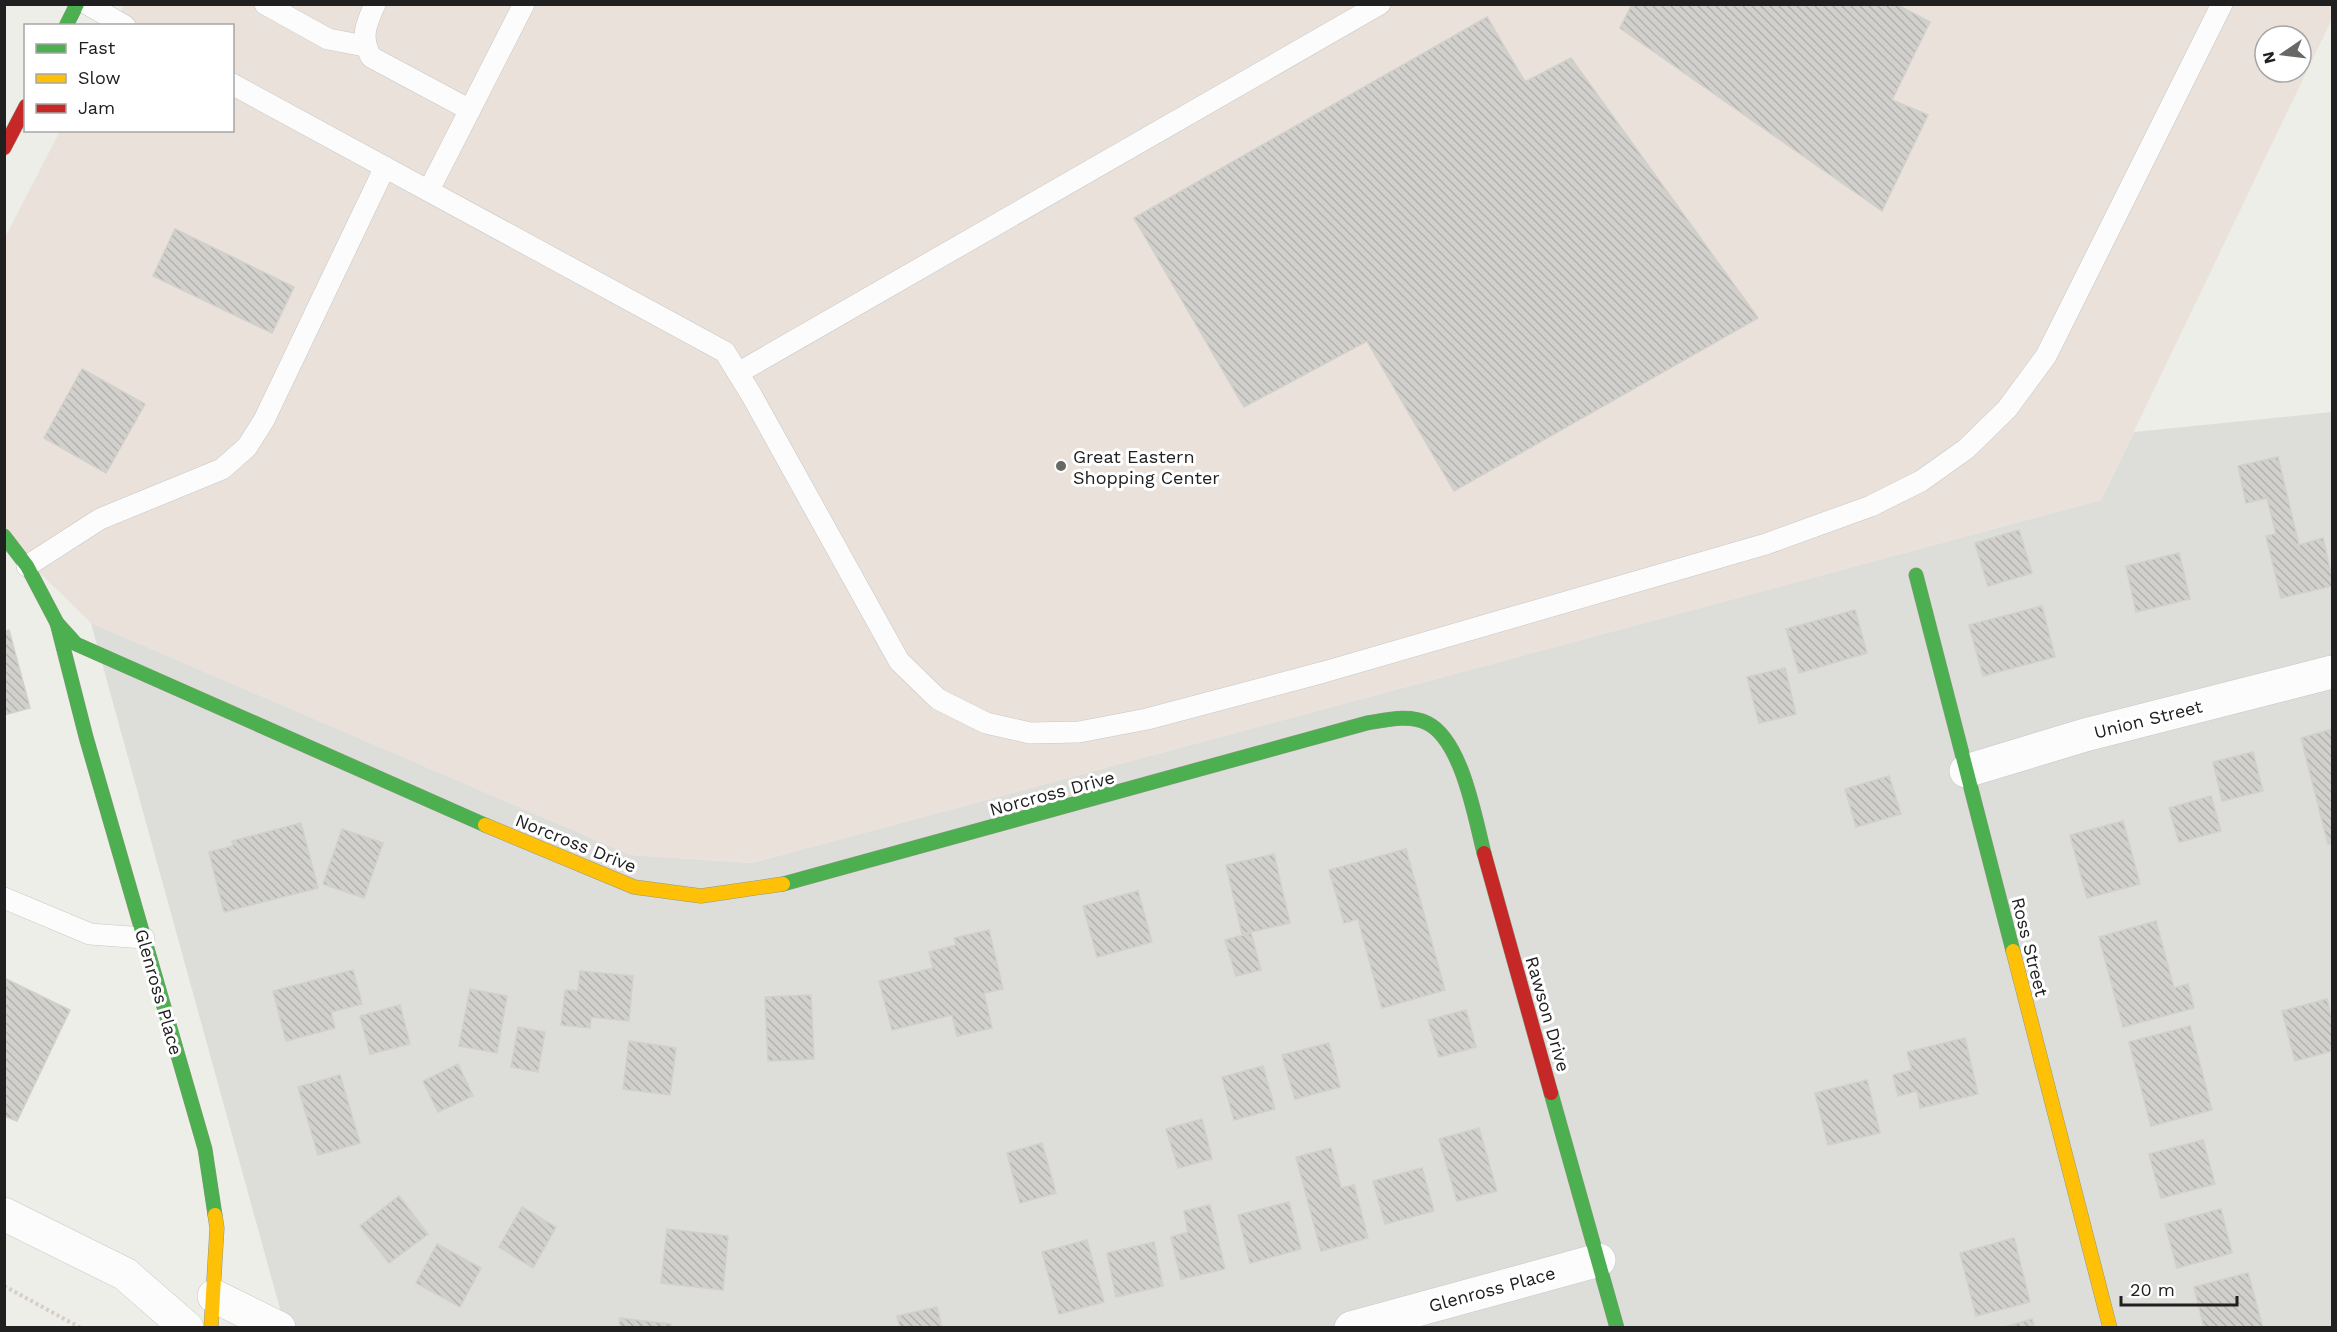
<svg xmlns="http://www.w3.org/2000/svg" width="2337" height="1332" viewBox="0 0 2337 1332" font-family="'Work Sans',sans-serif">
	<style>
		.residential { fill: #ddddda }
		.commercial { fill: #ebe1db; fill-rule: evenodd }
		.building { fill: url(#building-back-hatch); stroke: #d1d0ca; stroke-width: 1.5 }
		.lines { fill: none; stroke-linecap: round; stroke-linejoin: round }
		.lane-casing { stroke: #c7c7c5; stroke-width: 22 }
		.street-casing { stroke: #c7c7c5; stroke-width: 34 }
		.fast-casing { stroke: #919980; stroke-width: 15 }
		.slow-casing { stroke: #919980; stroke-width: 15 }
		.jam-casing { stroke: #919980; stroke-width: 15 }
		.path { stroke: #d7cdc9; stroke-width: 4; stroke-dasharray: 3 3; stroke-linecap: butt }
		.lane { stroke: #fcfcfc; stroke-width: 21 }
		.street { stroke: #fcfcfc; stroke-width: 33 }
		.fast { stroke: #4caf50; stroke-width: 14 }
		.slow { stroke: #ffc107; stroke-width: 14 }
		.jam { stroke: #c62828; stroke-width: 14 }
		.poi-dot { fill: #686866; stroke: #fff; stroke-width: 2 }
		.labels { text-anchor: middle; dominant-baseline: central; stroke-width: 6; stroke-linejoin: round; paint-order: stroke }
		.poi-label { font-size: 18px; fill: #202020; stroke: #fff; text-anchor: start }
		.street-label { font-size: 18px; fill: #202020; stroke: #fff }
	</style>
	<defs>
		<pattern id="building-back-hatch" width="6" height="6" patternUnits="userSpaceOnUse" patternTransform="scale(1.5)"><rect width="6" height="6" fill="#d1d0cc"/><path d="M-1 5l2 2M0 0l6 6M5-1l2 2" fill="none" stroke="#b3b2af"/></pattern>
	</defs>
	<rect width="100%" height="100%" fill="#eeeee9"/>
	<path class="residential" d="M2332 412V1327H285L91 623 631 855 752 863 2101 500 2134 432Z"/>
	<path class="commercial" d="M124 5H2332V19L2101 500 752 863 631 855 91 623 5 539 4 239 60 131 232 130V26L114 25ZM2265 36H2301V72H2265Z"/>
	<g class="building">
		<path d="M1632 4H1896L1930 22 1892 100 1928 115 1882 211 1620 28Z"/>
		<path d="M1487 17 1525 82 1571 58 1758 318 1454 491 1367 341 1244 407 1134 218Z"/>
		<path d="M175 229 294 287 272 333 153 276Z"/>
		<path d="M82 369 145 404 106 473 44 438Z"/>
		<path d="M2278 457 2299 545 2323 538 2332 578V586L2281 598 2266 536 2276 534 2267 498 2246 503 2238 466Z"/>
		<path d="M2019 530 2032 573 1988 586 1975 543Z"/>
		<path d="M2179 553 2190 599 2136 612 2126 566Z"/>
		<path d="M2042 606 2055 657 1983 676 1969 625Z"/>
		<path d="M1855 610 1867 653 1799 673 1786 629Z"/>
		<path d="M9 630 30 708 4 715V631Z"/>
		<path d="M1785 668 1796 714 1759 723 1747 677Z"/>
		<path d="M2332 729V843L2328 844 2301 738Z"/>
		<path d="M2253 752 2263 791 2222 801 2213 762Z"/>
		<path d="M1889 776 1901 814 1856 827 1845 789Z"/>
		<path d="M2211 796 2221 831 2179 842 2169 808Z"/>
		<path d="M2123 821 2140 884 2087 898 2070 835Z"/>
		<path d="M301 823 318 888 224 912 209 852 233 846 232 841Z"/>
		<path d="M342 829 383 843 364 898 323 884Z"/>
		<path d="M1406 849 1445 990 1382 1008 1358 919 1344 923 1329 870Z"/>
		<path d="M1274 854 1290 923 1242 934 1226 865Z"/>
		<path d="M1138 891 1152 942 1097 957 1083 906Z"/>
		<path d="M2156 921 2174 988 2188 984 2194 1008 2123 1027 2099 937Z"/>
		<path d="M989 930 1003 989 984 993 992 1028 957 1036 952 1015 892 1030 879 981 933 968 929 952 956 945 954 938Z"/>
		<path d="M1251 933 1261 970 1236 976 1225 940Z"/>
		<path d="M353 970 362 1004 331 1012 335 1028 286 1041 273 991Z"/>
		<path d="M580 971 633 976 629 1021 591 1017 590 1028 561 1025 565 990 578 991Z"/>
		<path d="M4 978 70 1010 17 1121 4 1116Z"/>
		<path d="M470 989 507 996 497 1053 459 1046Z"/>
		<path d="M811 995 814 1059 768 1061 765 997Z"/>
		<path d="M2327 999 2332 1020V1051L2295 1061 2282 1011Z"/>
		<path d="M400 1005 410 1044 370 1054 360 1016Z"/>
		<path d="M1466 1010 1476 1047 1439 1057 1428 1020Z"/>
		<path d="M2190 1026 2212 1110 2151 1126 2129 1042Z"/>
		<path d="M518 1027 545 1032 538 1072 511 1067Z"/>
		<path d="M1965 1038 1978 1094 1920 1108 1917 1091 1898 1096 1893 1075 1912 1070 1907 1052Z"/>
		<path d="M629 1041 676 1048 670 1095 623 1089Z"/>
		<path d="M1329 1043 1340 1087 1295 1099 1282 1055Z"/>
		<path d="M458 1064 473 1096 438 1112 423 1081Z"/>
		<path d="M1263 1066 1275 1109 1234 1120 1222 1077Z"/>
		<path d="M340 1075 360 1143 318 1155 298 1087Z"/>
		<path d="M1867 1080 1880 1133 1828 1145 1815 1093Z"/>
		<path d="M1202 1119 1212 1159 1178 1168 1166 1129Z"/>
		<path d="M1479 1128 1497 1191 1457 1201 1439 1139Z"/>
		<path d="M2203 1140 2215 1184 2161 1198 2149 1154Z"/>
		<path d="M1042 1143 1056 1193 1020 1203 1007 1153Z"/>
		<path d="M1331 1148 1341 1188 1354 1185 1368 1238 1321 1251 1296 1157Z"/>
		<path d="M1422 1168 1434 1211 1385 1224 1373 1181Z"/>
		<path d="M399 1196 428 1234 389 1263 360 1226Z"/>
		<path d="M1289 1202 1301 1249 1250 1263 1238 1215Z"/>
		<path d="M1210 1205 1225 1269 1181 1279 1171 1237 1188 1232 1184 1211Z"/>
		<path d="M522 1207 556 1227 533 1268 499 1247Z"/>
		<path d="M2221 1209 2232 1253 2177 1268 2165 1224Z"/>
		<path d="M667 1229 728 1236 723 1290 661 1283Z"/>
		<path d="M2014 1238 2030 1302 1976 1316 1960 1253Z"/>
		<path d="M1087 1240 1104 1302 1059 1314 1042 1252Z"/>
		<path d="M1154 1242 1163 1286 1116 1297 1107 1253Z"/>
		<path d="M437 1244 481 1268 460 1307 416 1283Z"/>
		<path d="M2248 1273 2263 1328H2204L2194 1287Z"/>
		<path d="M937 1307 942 1328H900L897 1316Z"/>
		<path d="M620 1318 671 1324V1328H619Z"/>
		<path d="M2032 1319 2035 1328H2001Z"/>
	</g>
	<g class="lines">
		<g class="lane-casing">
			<g id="lane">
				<path d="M87 4 125 26"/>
				<path d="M265 4 328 39 365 46"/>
				<path d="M375 4C366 25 360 36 371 57L470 110"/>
				<path d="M232 84 725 352 752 396 899 661 938 699 986 723 1030 733 1079 732 1147 719 1324 672 1766 544 1871 506 1921 481 1966 449 2007 409 2046 356 2222 4"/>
				<path d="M429 190 524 4"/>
				<path d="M738 373 1380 4"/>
				<path d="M27 566 100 519 222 469 247 447 264 420 385 167"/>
				<path d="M4 898 90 934 144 938"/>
			</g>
		</g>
		<g class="street-casing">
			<g id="street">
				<path d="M1966 771 2085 735 2332 672"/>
				<path d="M4 1214 125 1274 187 1328"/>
				<path d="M214 1296 279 1328"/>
				<path d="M1351 1328 1599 1260"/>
			</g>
		</g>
		<g class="fast-casing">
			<g id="fast">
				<path d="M66 26 77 4"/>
				<path d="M4 536 27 566 57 623 76 644 485 825"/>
				<path d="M1916 575 2013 951"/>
				<path d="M57 623 86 737 205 1149 215 1215"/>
				<path d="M783 884 1367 723C1386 720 1409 714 1427 723 1462 740 1475 818 1484 853"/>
				<path d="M1551 1093 1617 1328"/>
			</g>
		</g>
		<g class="slow-casing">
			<g id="slow">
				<path d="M485 825 634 887 701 896 783 884"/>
				<path d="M2013 951 2110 1328"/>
				<path d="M211 1328 217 1228 215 1215"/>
			</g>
		</g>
		<g class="jam-casing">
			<g id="jam">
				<path d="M4 148 26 106"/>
				<path d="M1484 853 1551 1093"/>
			</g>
		</g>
		<path class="path" d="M4 1286 81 1328"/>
		<use href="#lane" class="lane"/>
		<use href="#street" class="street"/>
		<use href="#fast" class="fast"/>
		<use href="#slow" class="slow"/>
		<use href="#jam" class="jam"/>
	</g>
	<circle class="poi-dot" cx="1061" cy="466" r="6"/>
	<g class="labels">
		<g class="poi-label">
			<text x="1073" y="456">Great Eastern<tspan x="1073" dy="21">Shopping Center</tspan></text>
		</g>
		<g class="street-label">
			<text transform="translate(2148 719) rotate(-14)">Union Street</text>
			<text transform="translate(1052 793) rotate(-15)">Norcross Drive</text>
			<text transform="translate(576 843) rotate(22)">Norcross Drive</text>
			<text transform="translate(2030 947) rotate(76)">Ross Street</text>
			<text transform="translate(159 992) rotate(74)">Glenross Place</text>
			<text transform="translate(1548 1014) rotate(74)">Rawson Drive</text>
			<text transform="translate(1492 1289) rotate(-15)">Glenross Place</text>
		</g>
	</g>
	<rect width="2337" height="1332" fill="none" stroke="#202020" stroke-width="12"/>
	<rect x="24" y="24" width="210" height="108" fill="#ffffff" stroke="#a6a6a6" stroke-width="1.5"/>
	<rect x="36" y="44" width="30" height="9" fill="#4caf50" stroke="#a6a6a6" stroke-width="1.5"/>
	<text x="78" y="54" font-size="18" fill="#202020">Fast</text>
	<rect x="36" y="74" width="30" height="9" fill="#ffc107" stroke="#a6a6a6" stroke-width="1.5"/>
	<text x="78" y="84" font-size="18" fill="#202020">Slow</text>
	<rect x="36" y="104" width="30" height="9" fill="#c62828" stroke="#a6a6a6" stroke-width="1.5"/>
	<text x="78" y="114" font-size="18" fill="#202020">Jam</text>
	<g transform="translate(2283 54) rotate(256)"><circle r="28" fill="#ffffff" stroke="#a6a6a6" stroke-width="1.5"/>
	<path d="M0-4.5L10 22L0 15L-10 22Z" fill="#686866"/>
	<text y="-9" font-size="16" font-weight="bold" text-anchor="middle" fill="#202020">N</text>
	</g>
	<path d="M2121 1296v9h116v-9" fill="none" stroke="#202020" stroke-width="3"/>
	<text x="2130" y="1296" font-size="18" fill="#202020" stroke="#ffffff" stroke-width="4.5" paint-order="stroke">20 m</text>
</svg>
